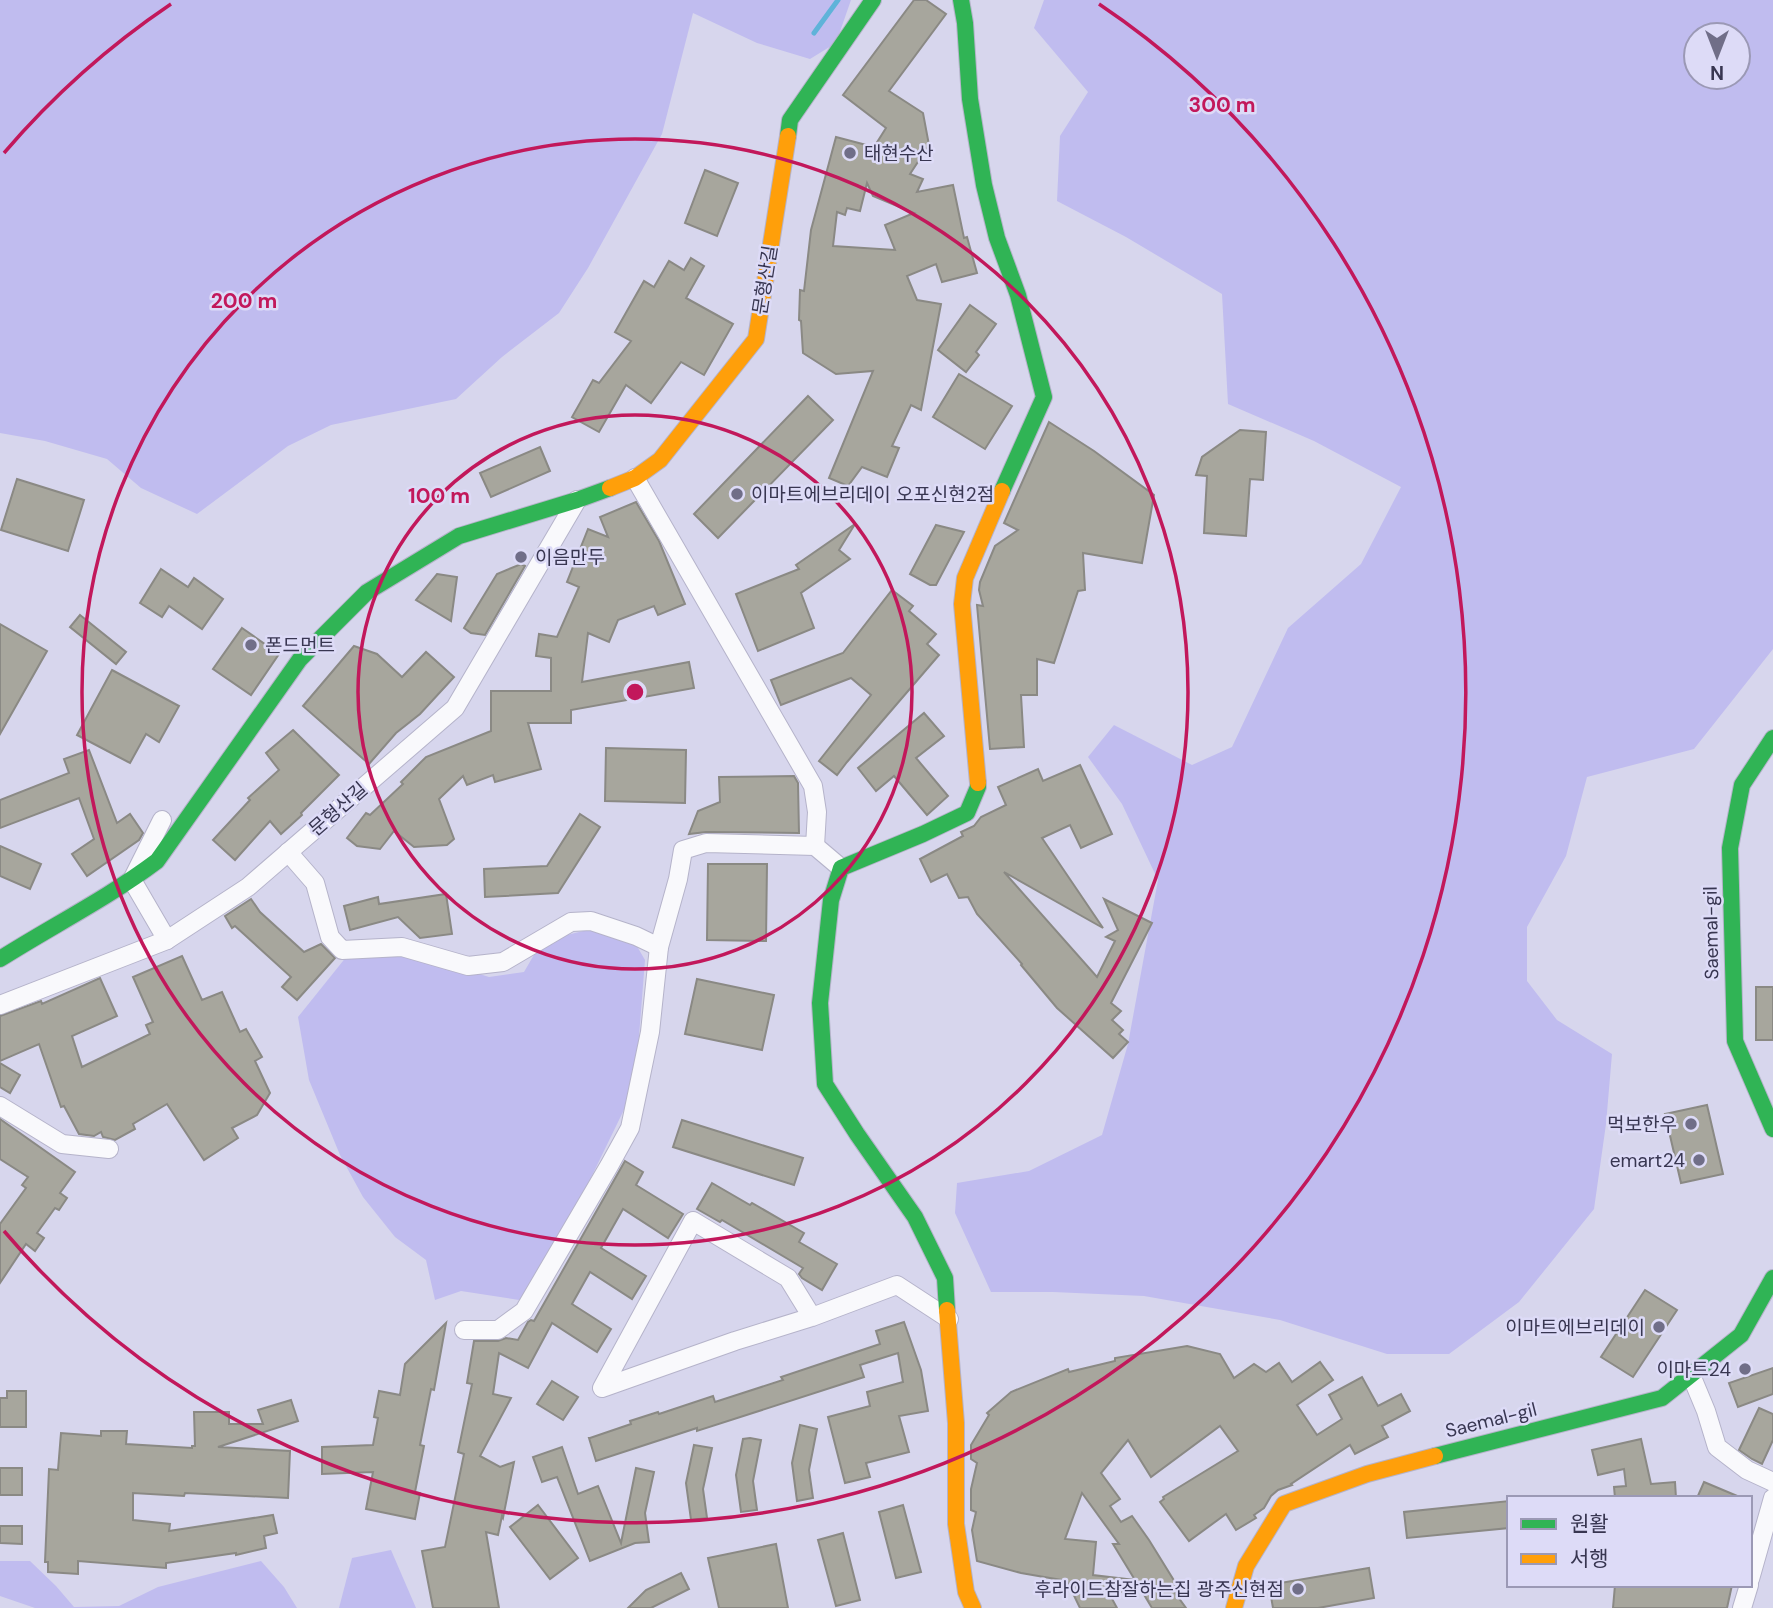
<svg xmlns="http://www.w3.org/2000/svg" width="1773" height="1608" viewBox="0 0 1773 1608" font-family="'DM Sans','Noto Sans KR',sans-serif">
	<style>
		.green { fill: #c0bcef; fill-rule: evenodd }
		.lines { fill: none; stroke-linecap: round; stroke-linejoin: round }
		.stream { stroke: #5fb3d9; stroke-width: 5 }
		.building { fill: #a7a69d; stroke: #8a8984; stroke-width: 2; fill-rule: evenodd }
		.street-casing { stroke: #b5b3ca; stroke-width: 20 }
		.fast-casing { stroke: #b5b3ca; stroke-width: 18 }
		.slow-casing { stroke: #b5b3ca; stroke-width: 18 }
		.street { stroke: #f9f9fc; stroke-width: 18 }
		.fast { stroke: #30b455; stroke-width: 16 }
		.slow { stroke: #ff9f0a; stroke-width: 16 }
		.ring { fill: none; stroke: #c2185b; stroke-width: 3.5 }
		.poi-dot { fill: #706e88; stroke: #dddbf7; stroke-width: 2.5 }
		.labels { text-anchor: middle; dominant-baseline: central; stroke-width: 5; stroke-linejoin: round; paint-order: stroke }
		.poi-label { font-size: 19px; fill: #383651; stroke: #dddbf7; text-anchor: end }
		.street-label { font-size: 19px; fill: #383651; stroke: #dddbf7 }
		.centre { fill: #c2185b; stroke: #dddbf7; stroke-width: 3.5 }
		.ring-label { font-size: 21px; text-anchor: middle; font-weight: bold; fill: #c2185b; stroke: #dddbf7; stroke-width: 5; stroke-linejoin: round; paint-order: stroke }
	</style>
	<rect width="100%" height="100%" fill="#d7d6ed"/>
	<g class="green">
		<path d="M0 0H851L836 43 810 59 757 43 693 13 662 134 588 268 559 313 502 357 456 399 331 425 288 446 197 514 141 488 107 459 45 441 0 433Z"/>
		<path d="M1044 0H1773V649L1694 749 1587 777 1566 856 1527 927V981L1557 1020 1612 1054 1606 1124 1594 1209 1519 1302 1449 1354H1387L1280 1320 1144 1296 1053 1292H991L955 1213 957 1183 1029 1171 1102 1135 1128 1044 1158 880 1122 804 1088 757 1114 725 1192 765 1232 747 1288 628 1361 564 1401 487 1314 441 1228 404 1222 294 1126 237 1057 201 1060 136 1088 92 1034 28ZM1696 35H1738V77H1696Z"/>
		<path d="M608 925 631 936 645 960 635 1087 551 1260 519 1300 461 1291 435 1300 426 1260 395 1237 363 1197 340 1155 309 1080 298 1017 351 951 395 955 451 965 489 977 524 972 542 941Z"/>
		<path d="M391 1550 416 1608H339L352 1558Z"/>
		<path d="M0 1561H30L56 1586 74 1607 119 1606 158 1587 261 1561 284 1587 297 1608H35L0 1596Z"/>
	</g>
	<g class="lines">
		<path class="stream" d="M814 33 838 0"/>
	</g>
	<g class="building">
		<path d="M914 0H926L946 14 889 91 923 113 929 145 910 174 923 179 917 192 953 185 964 238 967 237 977 273 942 282 936 264 907 276 917 300 941 304 921 410 911 405 892 446 899 448 887 477 862 467 848 486 829 478 873 371 836 374 803 353 801 321 799 320 800 290 804 291 811 230 836 137 874 147 886 128 843 95ZM867 183 873 196 914 213 885 225 895 250 833 246 837 212 845 215 847 208 860 211Z"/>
		<path d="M705 170 738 183 717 236 685 223Z"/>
		<path d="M691 258 704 266 686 298 733 324 704 375 681 362 651 403 626 385 599 432 572 417 593 380 599 383 631 341 615 332 644 281 654 287 669 261 684 270Z"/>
		<path d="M970 305 996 324 976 352 979 355 966 372 938 350Z"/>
		<path d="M959 374 1012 406 985 449 933 417Z"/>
		<path d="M808 396 833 420 718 538 694 514Z"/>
		<path d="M1049 422 1094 451 1154 495 1142 563 1083 553 1085 590 1078 591 1054 663 1037 659V695H1021L1024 747 990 749 977 605 983 606 979 590 980 582 995 546 1018 530 1004 523Z"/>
		<path d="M1240 430 1266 432 1263 480 1250 479 1246 536 1204 533 1207 476 1196 475 1202 457Z"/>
		<path d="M540 447 550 471 491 497 480 473Z"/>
		<path d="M17 479 84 500 68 551 1 530Z"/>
		<path d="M636 502 659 541 685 604 658 615 654 606 618 620 609 642 588 633 582 682 689 662 694 688 571 710V723H528L541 769 495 782 493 775 467 785 463 776 439 799 454 839 447 845 414 847 394 831 380 849 357 846 347 838 366 813 370 815 403 784 401 782 426 757 491 731V691H551V658L536 656 539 634 557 637 579 587 567 582 588 529 608 537 600 517Z"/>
		<path d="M855 524 839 550 850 559 801 593 814 628 758 651 736 594 799 569 796 565Z"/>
		<path d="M936 525 964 532 936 585H930L910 574Z"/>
		<path d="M521 564 525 566 485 635 471 633 464 628 497 574Z"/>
		<path d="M161 569 188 587 194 578 223 599 202 629 169 606 162 617 140 603Z"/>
		<path d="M437 574 457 577 451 621 416 600Z"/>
		<path d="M892 590 913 606 909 611 936 634 927 644 939 655 847 762 837 775 819 761 871 695 851 678 781 705 771 680 843 653Z"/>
		<path d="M80 615 126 652 116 664 70 627Z"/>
		<path d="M0 624 47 651 0 734Z"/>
		<path d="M242 628 279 654 251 695 213 669Z"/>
		<path d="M354 646 377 654 402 677 426 652 454 677 420 714 396 733 369 764 303 706Z"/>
		<path d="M112 670 179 706 159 742 146 734 130 763 77 735Z"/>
		<path d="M924 713 944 736 916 758 948 796 927 815 894 776 876 791 858 768Z"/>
		<path d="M293 730 339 775 301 813 302 815 281 834 270 821 235 860 213 840 250 800 248 798 279 770 266 753Z"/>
		<path d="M606 748 686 750 685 803 605 801Z"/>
		<path d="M89 750 117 823 130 814 143 833 139 840 87 876 72 854 94 839 79 798 0 828V800L69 773 64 759Z"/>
		<path d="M1080 765 1112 834 1081 848 1070 825 1042 838 1103 928 1004 872 1097 977 1115 941 1106 937 1118 930 1104 899 1152 923 1111 1003 1121 1011 1112 1020 1123 1030 1119 1034 1128 1042 1113 1058 1057 1008 1021 965 1022 964 977 914 968 897 959 898 947 874 931 882 920 859 963 836 961 832 974 826 981 817 1006 805 998 787 1038 769 1043 781Z"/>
		<path d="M794 776 798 783 799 833 706 832 689 834 698 811 720 802 719 777Z"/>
		<path d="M580 814 600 827 558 893 485 897 484 869 547 866Z"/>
		<path d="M0 846 41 864 30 889 0 876Z"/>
		<path d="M708 864H767L766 941 707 940Z"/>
		<path d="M446 894 452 934 420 938 398 917 350 930 344 906 378 897 379 904Z"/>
		<path d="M251 899 260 912 304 952 321 944 335 958 297 1000 282 987 291 977 235 926 232 928 225 916Z"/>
		<path d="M182 956 202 1000 222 992 240 1032 246 1029 262 1057 255 1061 270 1093 257 1115 232 1128 238 1138 204 1160 167 1104 133 1124 135 1129 115 1140 103 1137 101 1132 94 1136 79 1134 64 1106 61 1107 39 1044 0 1061V1016L41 1001 42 1004 100 978 117 1016 72 1036 82 1067 150 1034 146 1025 153 1022 133 977Z"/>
		<path d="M697 979 774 995 762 1050 685 1034Z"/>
		<rect x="1756" y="987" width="17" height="53"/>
		<path d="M0 1063 20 1075 10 1093 0 1087Z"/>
		<path d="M1707 1105 1723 1174 1681 1183 1665 1114Z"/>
		<path d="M0 1119 75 1172 60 1193 67 1198 59 1210 55 1208 37 1233 44 1238 35 1251 26 1244 0 1283V1224L26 1188 22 1185 28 1177 0 1159Z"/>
		<path d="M682 1120 803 1158 794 1185 673 1147Z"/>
		<path d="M625 1161 643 1172 636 1185 683 1214 668 1238 623 1209 601 1248 646 1276 632 1299 590 1272 572 1304 611 1329 597 1352 552 1323 528 1368 499 1353 493 1394 511 1398 480 1456 500 1467 514 1462 503 1518 502 1516 498 1535 486 1532 499 1608H433L422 1551 445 1547 464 1454 458 1452 472 1384 467 1383 474 1341H498L506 1338 518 1340 528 1322 531 1320 534 1321Z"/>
		<path d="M712 1183 750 1205 752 1203 804 1233 799 1242 837 1264 822 1290 802 1278 799 1274 803 1268 722 1220 720 1222 697 1209Z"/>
		<path d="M1645 1290 1677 1310 1633 1377 1601 1357Z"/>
		<path d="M904 1322 921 1370 928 1411 899 1416 909 1452 866 1463 870 1477 845 1483 828 1417 870 1406 867 1392 903 1382 898 1353 860 1365 864 1377 697 1431V1428L596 1461 589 1438H590L631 1424 630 1421 658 1412 659 1414 713 1396 715 1402 783 1380 781 1377 880 1344 876 1331Z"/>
		<path d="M446 1323 434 1390 431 1389 420 1445 424 1446 415 1492 420 1493 415 1519 366 1509 373 1472 322 1474V1447L373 1445 378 1418 374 1417 379 1391 400 1395 405 1364Z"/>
		<path d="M1187 1346 1220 1354 1234 1378 1254 1364 1266 1372 1279 1363 1292 1382 1320 1362 1333 1380 1297 1405 1317 1435 1342 1419 1329 1395 1362 1377 1378 1406 1401 1394 1410 1411 1382 1426 1388 1437 1355 1454 1350 1445 1291 1484 1292 1485 1278 1490 1271 1496 1264 1508 1254 1515 1256 1518 1236 1530 1226 1514 1189 1541 1160 1502 1164 1499 1163 1497 1238 1451 1220 1426 1151 1477 1128 1440 1101 1473 1120 1499 1110 1506 1121 1522 1132 1516 1149 1540 1178 1587 1173 1590 1186 1608H1152L1137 1583 1111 1597 1117 1608H1080L1067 1581 1021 1573 977 1561 972 1530 976 1512 971 1510V1489L977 1463 971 1459V1445L989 1415 987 1413 1011 1392 1068 1369 1069 1372 1115 1361V1358ZM1082 1493 1119 1544H1113L1135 1580 1093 1575 1096 1542 1065 1539Z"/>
		<path d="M1773 1368V1394L1738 1407 1729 1383Z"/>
		<path d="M552 1381 578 1397 563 1420 537 1404Z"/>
		<path d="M7 1391H26V1427H0V1398H7Z"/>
		<path d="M291 1400 298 1421 218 1447 290 1451 288 1498 185 1493 184 1496 133 1493V1520L170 1524 169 1531 273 1515 277 1533 264 1536 266 1548 236 1555V1553L166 1563V1568L78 1561V1574L48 1572V1562H45L49 1469 58 1470 61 1433 101 1436V1431H127L126 1444 192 1448V1446H195L194 1412H229V1424H263L258 1410Z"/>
		<path d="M1759 1408 1773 1414V1440L1762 1464 1752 1459 1739 1450Z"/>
		<path d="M800 1425 817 1429 809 1470 813 1498 797 1501 792 1463Z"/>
		<path d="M750 1438 761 1440 753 1481 757 1510 741 1512 736 1475 743 1439Z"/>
		<path d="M1641 1439 1651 1484 1675 1482 1676 1498H1615L1614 1487 1626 1486 1624 1469 1598 1475 1592 1450Z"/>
		<path d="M694 1445 712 1448 703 1489 707 1518 691 1520 686 1483Z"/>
		<path d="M562 1447 578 1494 598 1486 621 1543 636 1468 654 1472 645 1513 649 1542 635 1543 590 1561 557 1477 542 1482 533 1457Z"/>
		<rect x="0" y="1468" width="22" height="27"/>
		<path d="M1704 1482 1742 1498H1697Z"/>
		<path d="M1509 1501V1528L1407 1538 1404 1512Z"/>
		<path d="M538 1505 578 1558 550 1579 510 1527Z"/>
		<path d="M903 1505 921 1572 896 1578 879 1512Z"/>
		<path d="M0 1526H22V1544L0 1543Z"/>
		<path d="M843 1533 860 1600 836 1606 818 1540Z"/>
		<path d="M776 1544 788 1608H719L708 1558Z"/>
		<path d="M1369 1568 1374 1598 1318 1608H1273L1269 1585Z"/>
		<path d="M681 1573 689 1589 651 1608H628L646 1590Z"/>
		<path d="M1615 1585H1732L1727 1608H1613Z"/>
	</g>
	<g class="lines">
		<g class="street-casing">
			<g id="street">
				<path d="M635 478 813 786 817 812 815 846"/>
				<path d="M162 820 132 880 167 940"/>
				<path d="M288 852 315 883 330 937 342 950 402 947 468 966 503 962 571 922 591 921 636 936 659 947"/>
				<path d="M0 1005 167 940 248 887 455 708 577 500"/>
				<path d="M0 1106 62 1144 109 1149"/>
				<path d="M812 1317 788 1278 693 1221 602 1388 735 1341 812 1317 897 1285 949 1319"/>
				<path d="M464 1330H498L524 1311 609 1166 630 1128 650 1032 659 947 678 879 683 850 706 843 815 846 841 868"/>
				<path d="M1691 1375 1706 1411 1717 1447 1747 1470 1773 1482"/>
				<path d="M1750 1579 1773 1498"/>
				<path d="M1742 1608 1749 1585"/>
			</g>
		</g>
		<g class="fast-casing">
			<g id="fast">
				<path d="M961 0 965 23 970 99 984 185 997 238 1018 295 1044 397 1002 491"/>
				<path d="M788 136 790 120 873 0"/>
				<path d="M1773 738 1742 785 1730 848 1735 1041 1773 1129"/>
				<path d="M0 959C52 926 108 898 157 861L300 659 367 592 459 536 577 500 610 488"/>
				<path d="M947 1310 945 1278 915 1217 857 1134 825 1084 820 1003 831 900 841 868 923 834 967 813 978 787V783"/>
				<path d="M1435 1456 1662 1398 1741 1335 1773 1278"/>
			</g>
		</g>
		<g class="slow-casing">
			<g id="slow">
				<path d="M610 488 635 478 660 460 756 339 788 136"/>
				<path d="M978 783 962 604 965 578 1002 491"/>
				<path d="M947 1310 956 1423V1524L966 1592 973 1608"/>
				<path d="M1234 1608 1246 1566 1284 1504 1367 1474 1435 1456"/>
			</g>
		</g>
		<use href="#street" class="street"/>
		<use href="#fast" class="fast"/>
		<use href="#slow" class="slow"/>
	</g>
	<g class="ring">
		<circle cx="635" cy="692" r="277"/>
		<circle cx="635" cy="692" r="553"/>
		<path d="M4 153A830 830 0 0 1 171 4M1099 4A830 830 0 1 1 4 1231"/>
	</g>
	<g class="poi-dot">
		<circle cx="850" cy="153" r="7"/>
		<circle cx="737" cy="494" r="7"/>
		<circle cx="521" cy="557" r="7"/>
		<circle cx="251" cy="645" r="7"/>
		<circle cx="1691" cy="1124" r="7"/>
		<circle cx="1699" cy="1160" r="7"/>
		<circle cx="1659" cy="1327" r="7"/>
		<circle cx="1745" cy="1369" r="7"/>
		<circle cx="1298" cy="1589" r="7"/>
	</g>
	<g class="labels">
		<g class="poi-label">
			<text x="864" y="153" text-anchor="start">태현수산</text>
			<text x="751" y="494" text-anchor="start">이마트에브리데이 오포신현2점</text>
			<text x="535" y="557" text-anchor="start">이음만두</text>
			<text x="265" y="645" text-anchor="start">폰드먼트</text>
			<text x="1677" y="1124">먹보한우</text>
			<text x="1685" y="1160">emart24</text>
			<text x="1645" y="1327">이마트에브리데이</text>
			<text x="1731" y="1369">이마트24</text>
			<text x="1284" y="1589">후라이드참잘하는집 광주신현점</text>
		</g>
		<g class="street-label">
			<text transform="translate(765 280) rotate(-81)">문형산길</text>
			<text transform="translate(338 809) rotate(-41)">문형산길</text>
			<text transform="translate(1711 933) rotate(-91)">Saemal-gil</text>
			<text transform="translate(1491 1420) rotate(-14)">Saemal-gil</text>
		</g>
	</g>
	<circle cx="635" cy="692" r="10" class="centre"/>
	<g class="ring-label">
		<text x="1222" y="112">300 m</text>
		<text x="244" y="308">200 m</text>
		<text x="439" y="503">100 m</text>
	</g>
	<rect x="1507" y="1496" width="245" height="91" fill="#dddbf7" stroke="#9b99b5" stroke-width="2"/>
	<rect x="1521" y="1519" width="35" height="10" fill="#30b455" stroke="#9b99b5" stroke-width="2"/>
	<text x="1570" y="1531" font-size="21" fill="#383651">원활</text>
	<rect x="1521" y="1554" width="35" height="10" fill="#ff9f0a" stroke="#9b99b5" stroke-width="2"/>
	<text x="1570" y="1566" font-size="21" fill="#383651">서행</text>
	<g transform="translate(1717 56) rotate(180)"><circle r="33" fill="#dddbf7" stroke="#9b99b5" stroke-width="2"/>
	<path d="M0-5L12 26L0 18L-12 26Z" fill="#706e88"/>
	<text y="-10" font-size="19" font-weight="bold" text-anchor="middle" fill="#383651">N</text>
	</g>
</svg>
